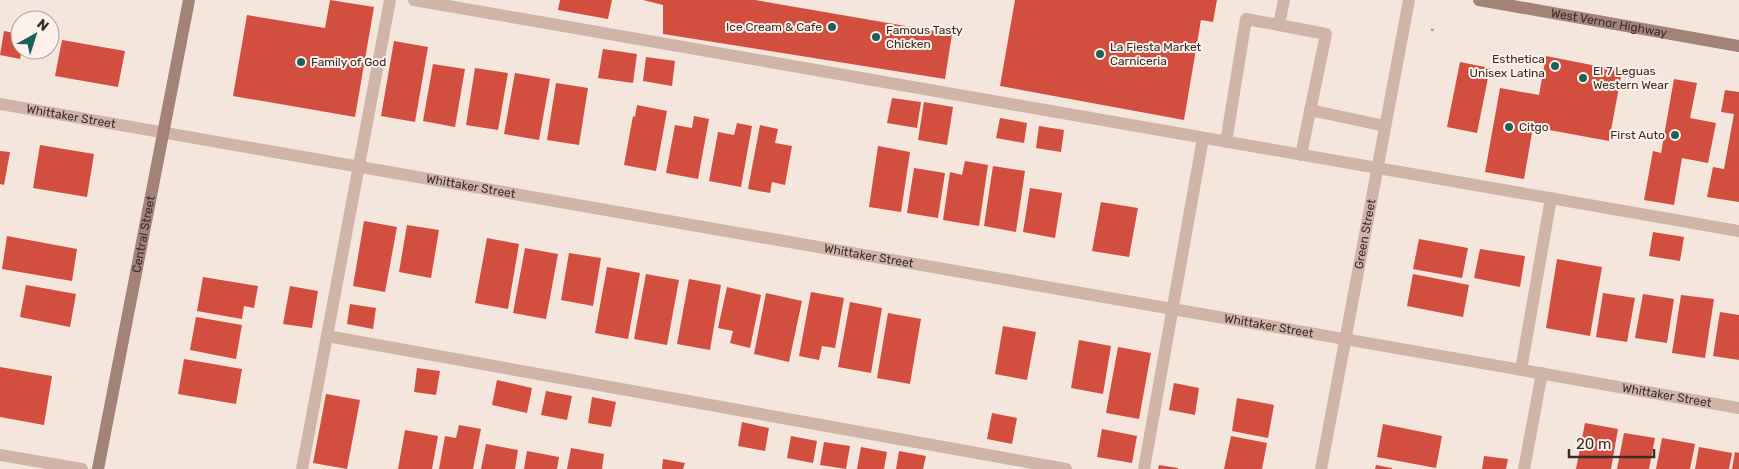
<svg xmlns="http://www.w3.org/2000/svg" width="1739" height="469" viewBox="0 0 1739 469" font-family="Rubik,sans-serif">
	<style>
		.building { fill: #d24e3e }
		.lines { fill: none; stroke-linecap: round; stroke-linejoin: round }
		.path { stroke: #bb9e91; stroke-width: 3; stroke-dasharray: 2.5 2.5; stroke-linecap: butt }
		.lane { stroke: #cfb4a7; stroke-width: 12 }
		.street { stroke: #cfb4a7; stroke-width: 12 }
		.secondary { stroke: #a38278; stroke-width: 12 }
		.poi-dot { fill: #19615c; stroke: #fcf1ea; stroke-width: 2 }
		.labels { text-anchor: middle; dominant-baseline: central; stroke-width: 4; stroke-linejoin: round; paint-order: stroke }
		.street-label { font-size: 12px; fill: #3b2c28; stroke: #fcf1ea }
		.poi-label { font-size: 12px; fill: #3b2c28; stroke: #fcf1ea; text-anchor: start }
	</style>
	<rect width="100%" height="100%" fill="#f5e6dd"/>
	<g class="building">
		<path d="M330 0 374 7 355 117 233 96 247 15 325 28Z"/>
		<path d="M560 0H612L608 19 558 10Z"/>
		<path d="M643 0H755L952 34 945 79 663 34V5Z"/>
		<path d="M1015 0H1217L1213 22 1201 20 1184 120 1000 86Z"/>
		<path d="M4 31 20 34V50H22L20 59 0 55Z"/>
		<path d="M62 40 125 51 118 87 55 76Z"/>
		<path d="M394 41 428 47 415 122 381 116Z"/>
		<path d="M603 49 637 54 633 83 598 78Z"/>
		<path d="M1546 56 1622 71 1609 141 1533 127 1524 179 1485 172 1500 88 1539 95Z"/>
		<path d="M646 57 675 61 672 86 643 81Z"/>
		<path d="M1460 62 1490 68 1477 133 1447 127Z"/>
		<path d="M433 64 465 69 455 127 423 121Z"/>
		<path d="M475 68 508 73 498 130 466 125Z"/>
		<path d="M515 73 550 79 539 140 504 134Z"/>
		<path d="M1674 79 1697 83 1690 118 1716 123 1708 163 1682 158 1674 205 1644 200 1653 151 1661 153Z"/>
		<path d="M556 83 588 88 579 145 547 140Z"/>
		<path d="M1725 90 1739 92V202L1707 197 1713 167 1724 169 1734 114 1721 112Z"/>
		<path d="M892 98 921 102 917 128 887 123Z"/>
		<path d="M924 102 953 107 947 145 918 140Z"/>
		<path d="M637 105 667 111 656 171 624 165 633 116 635 117Z"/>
		<path d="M694 116 709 119 698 179 666 173 675 125 692 128Z"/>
		<path d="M1000 118 1027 123 1024 143 996 138Z"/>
		<path d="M737 123 752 126 741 187 709 181 718 132 734 135Z"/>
		<path d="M760 125 778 129 775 143 792 146 785 185 772 182 770 193 748 189Z"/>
		<path d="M1039 126 1064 130 1061 152 1036 148Z"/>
		<path d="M40 145 94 154 87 197 33 188Z"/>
		<path d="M878 146 910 152 901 212 869 207Z"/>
		<path d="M0 151 10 152 4 185 0 184Z"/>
		<path d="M965 161 988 165 979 226 943 220 950 172 962 175Z"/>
		<path d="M993 166 1025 171 1016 232 984 226Z"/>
		<path d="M914 168 945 173 938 218 907 213Z"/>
		<path d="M1030 188 1062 193 1055 238 1023 232Z"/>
		<path d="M1101 202 1138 208 1129 257 1092 251Z"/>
		<path d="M364 221 397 227 385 292 353 286Z"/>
		<path d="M407 225 439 230 431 278 399 272Z"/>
		<path d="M1653 232 1684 237 1680 261 1649 256Z"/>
		<path d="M7 236 77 249 72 281 2 269Z"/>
		<path d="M487 238 519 244 508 309 475 303Z"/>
		<path d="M1419 239 1468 248 1462 278 1413 269Z"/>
		<path d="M525 248 558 254 546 319 513 313Z"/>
		<path d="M1480 249 1525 256 1520 287 1474 278Z"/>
		<path d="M569 253 601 258 593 306 561 300Z"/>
		<path d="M1557 259 1602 267 1590 336 1546 328Z"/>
		<path d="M607 267 640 273 628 339 595 333Z"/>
		<path d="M646 274 679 280 667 345 634 339Z"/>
		<path d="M1413 274 1469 285 1463 317 1407 306Z"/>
		<path d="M203 277 258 286 254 308 244 306 242 319 197 311Z"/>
		<path d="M689 279 721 285 710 350 677 344Z"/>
		<path d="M26 285 76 294 70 327 20 317Z"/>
		<path d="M290 286 318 291 312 328 283 324Z"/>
		<path d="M727 287 761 295 750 348 730 343 733 331 718 328Z"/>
		<path d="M811 292 844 298 835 348 822 346 819 360 799 356Z"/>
		<path d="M766 293 802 301 789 362 754 354Z"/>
		<path d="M1603 293 1635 298 1627 342 1596 337Z"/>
		<path d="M1643 294 1674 299 1667 343 1635 338Z"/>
		<path d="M1681 295 1714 299 1705 358 1672 353Z"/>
		<path d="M850 302 882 308 871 373 838 367Z"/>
		<path d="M350 304 376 308 373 329 347 324Z"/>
		<path d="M1720 312 1739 315V360L1713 356Z"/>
		<path d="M888 313 921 319 910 384 877 378Z"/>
		<path d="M196 317 242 325 236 359 190 350Z"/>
		<path d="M1003 326 1036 332 1027 380 995 374Z"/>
		<path d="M1079 340 1111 346 1103 394 1071 388Z"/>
		<path d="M1118 347 1151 353 1139 419 1106 413Z"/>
		<path d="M184 359 242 369 236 404 178 394Z"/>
		<path d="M0 367 52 376 44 425 0 417Z"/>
		<path d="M417 368 440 371 436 395 414 392Z"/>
		<path d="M497 380 532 388 527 413 492 405Z"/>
		<path d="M1174 383 1199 388 1195 415 1169 410Z"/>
		<path d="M546 391 572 396 567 420 541 415Z"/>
		<path d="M326 394 360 400 347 469 313 463Z"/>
		<path d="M592 397 616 402 611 427 588 423Z"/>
		<path d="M1237 398 1274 405 1268 438 1232 431Z"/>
		<path d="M992 413 1017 418 1012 444 987 439Z"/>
		<path d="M742 422 769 428 765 451 738 446Z"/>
		<path d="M1585 423 1618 429 1611 469H1576Z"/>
		<path d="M1383 424 1442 436 1436 468 1377 457Z"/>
		<path d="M459 425 481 429 473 469H439L445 436 456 438Z"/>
		<path d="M1102 429 1137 436 1132 463 1097 457Z"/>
		<path d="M405 430 438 436 432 469H398Z"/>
		<path d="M1624 433 1655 438 1649 469H1617Z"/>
		<path d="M791 436 817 441 813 463 787 458Z"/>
		<path d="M1231 436 1267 443 1262 469H1224Z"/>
		<path d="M1662 438 1695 444 1690 469H1656Z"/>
		<path d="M824 442 850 446 846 469 820 465Z"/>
		<path d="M486 444 518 450 515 469H481Z"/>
		<path d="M861 447 887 452 884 469H857Z"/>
		<path d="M1699 447 1732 453 1729 469H1695Z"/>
		<path d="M571 448 604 454 602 469H567Z"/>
		<path d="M527 451 559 457 557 469H524Z"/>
		<path d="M899 451 926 456 923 469H896Z"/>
		<path d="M1735 452 1739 453V469H1732Z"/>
		<path d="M1484 456 1508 459 1506 469H1482Z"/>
		<path d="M663 459 685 463 683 469H662Z"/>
		<path d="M1159 465 1178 468V469H1158Z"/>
		<path d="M1376 465 1392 468V469H1375Z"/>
	</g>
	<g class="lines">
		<path class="path" d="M1432 31 1433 27"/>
		<g class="lane">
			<path d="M414 0 1739 231"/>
			<path d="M1284 0 1279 25 1326 34 1301 155"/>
			<path d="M1310 110 1385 126"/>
			<path d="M1226 142 1246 19 1279 25"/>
			<path d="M327 336 1066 469"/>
			<path d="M1521 370 1551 198"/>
			<path d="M302 469 390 0"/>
			<path d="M1144 469 1203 138"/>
			<path d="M1524 469 1542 373"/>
		</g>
		<g class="street">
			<path id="s1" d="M0 104 1739 408"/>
			<path d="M0 455 82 469"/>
			<path id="s2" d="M1321 469 1409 0"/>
		</g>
		<g class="secondary">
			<path id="s3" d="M1479 0 1739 46"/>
			<path id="s4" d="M98 469 189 0"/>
		</g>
	</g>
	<g class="poi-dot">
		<circle cx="832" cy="27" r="5"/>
		<circle cx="876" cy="37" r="5"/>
		<circle cx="1100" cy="54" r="5"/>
		<circle cx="301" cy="62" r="5"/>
		<circle cx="1555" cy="66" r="5"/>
		<circle cx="1583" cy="78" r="5"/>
		<circle cx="1509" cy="127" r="5"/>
		<circle cx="1675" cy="135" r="5"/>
	</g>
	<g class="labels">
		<g class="street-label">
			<text stroke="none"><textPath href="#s3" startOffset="132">West Vernor Highway</textPath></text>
			<text stroke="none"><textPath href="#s1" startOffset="72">Whittaker Street</textPath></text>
			<text stroke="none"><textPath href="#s1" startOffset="478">Whittaker Street</textPath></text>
			<text stroke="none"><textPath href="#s2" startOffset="239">Green Street</textPath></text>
			<text stroke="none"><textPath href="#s4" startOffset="239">Central Street</textPath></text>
			<text stroke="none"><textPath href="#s1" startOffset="882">Whittaker Street</textPath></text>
			<text stroke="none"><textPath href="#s1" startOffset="1288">Whittaker Street</textPath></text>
			<text stroke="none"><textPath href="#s1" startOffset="1692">Whittaker Street</textPath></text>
		</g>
		<g class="poi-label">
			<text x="822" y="27" text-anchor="end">Ice Cream &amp; Cafe</text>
			<text x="886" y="30">Famous Tasty<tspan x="886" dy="14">Chicken</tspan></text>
			<text x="1110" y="47">La Fiesta Market<tspan x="1110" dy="14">Carniceria</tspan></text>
			<text x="1545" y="59" text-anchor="end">Esthetica<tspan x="1545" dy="14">Unisex Latina</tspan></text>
			<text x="311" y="62">Family of God</text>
			<text x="1593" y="71">El 7 Leguas<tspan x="1593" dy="14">Western Wear</tspan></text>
			<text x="1519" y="127">Citgo</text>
			<text x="1665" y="135" text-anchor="end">First Auto</text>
		</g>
	</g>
	<g transform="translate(35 35) rotate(39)"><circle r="24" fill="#fcf1ea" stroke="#afa29c"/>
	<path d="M0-4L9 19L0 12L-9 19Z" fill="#19615c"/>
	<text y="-8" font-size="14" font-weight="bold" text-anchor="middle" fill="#3b2c28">N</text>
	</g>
	<path d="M1569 449v8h85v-8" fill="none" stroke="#3b2c28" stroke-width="2.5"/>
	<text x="1576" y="449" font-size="15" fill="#3b2c28" stroke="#fcf1ea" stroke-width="4" paint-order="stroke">20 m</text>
</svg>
